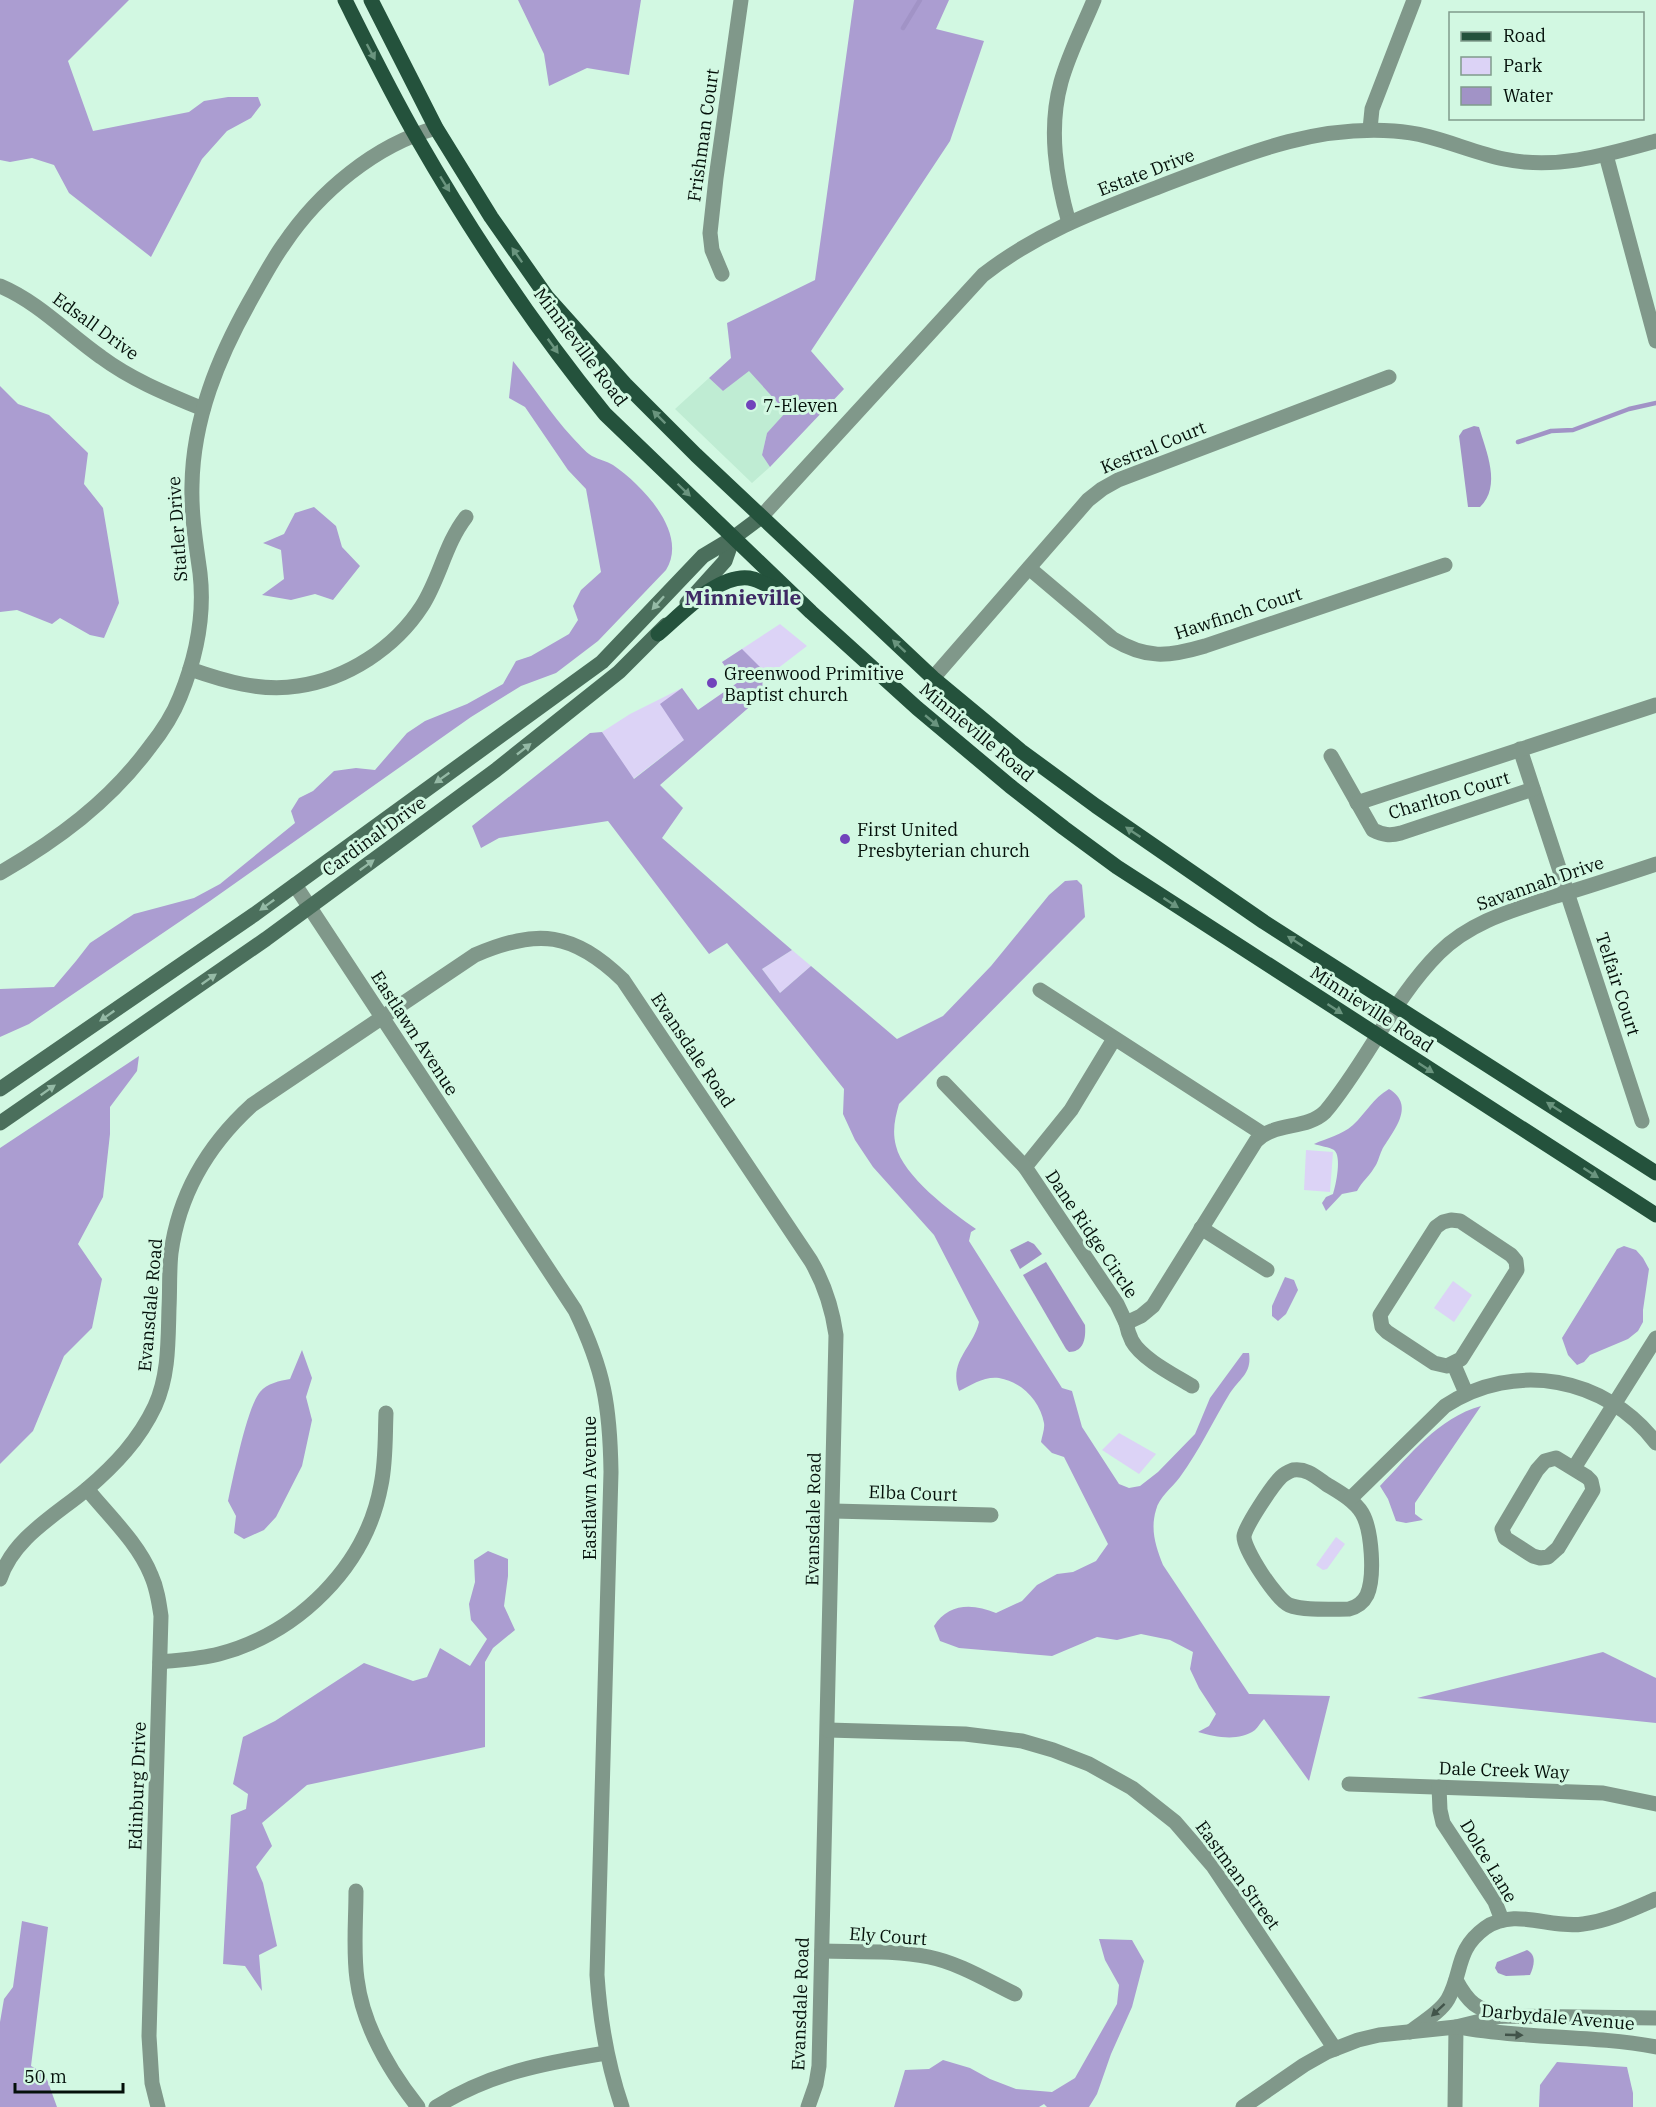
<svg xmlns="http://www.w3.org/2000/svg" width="1656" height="2107" viewBox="0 0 1656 2107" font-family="'IBM Plex Serif',serif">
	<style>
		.built { fill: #bfecd3 }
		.green { fill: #dcd3f6 }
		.forest { fill: #ab9dd1 }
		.water { fill: #a193c6 }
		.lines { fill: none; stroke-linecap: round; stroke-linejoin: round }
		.stream { stroke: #a193c6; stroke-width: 4.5 }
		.minor { stroke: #80988a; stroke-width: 15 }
		.tertiary { stroke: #80988a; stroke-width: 15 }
		.secondary { stroke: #4b6f5c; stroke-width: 15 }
		.primary { stroke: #24523c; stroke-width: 15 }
		.oneway { fill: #6a947e }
		.oneway2 { fill: #95baa6 }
		.oneway3 { fill: #42544a }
		.poi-dot { fill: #7143bb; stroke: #d2f8e2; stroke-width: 2 }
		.labels { text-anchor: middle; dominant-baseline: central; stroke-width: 6; stroke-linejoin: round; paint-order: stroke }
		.street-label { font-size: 18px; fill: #04100a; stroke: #d2f8e2 }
		.poi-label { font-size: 18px; fill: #04100a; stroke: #d2f8e2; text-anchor: start }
		.quarter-label { font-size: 21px; font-weight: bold; fill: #3e2964; stroke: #d2f8e2 }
	</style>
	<rect width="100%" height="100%" fill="#d2f8e2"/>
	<path class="built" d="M749 370 786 413 767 433 762 455 770 467 752 483 675 409 709 378 723 391Z"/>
	<g class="green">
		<path d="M780 624 807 646 633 779 602 732 630 714 682 688 698 710 737 683 722 662Z"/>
		<path d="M792 950 811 966 780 993 762 969Z"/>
		<path d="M1306 1150 1333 1152 1330 1192 1304 1190Z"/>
		<path d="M1453 1281 1472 1295 1454 1322 1434 1308Z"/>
		<path d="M1119 1433 1156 1454 1139 1474 1102 1450Z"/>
		<path d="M1336 1537 1345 1544 1327 1569 1323 1570 1316 1565Z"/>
	</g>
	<g class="forest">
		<path d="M0 0H129L68 61 93 131 189 112 204 101 228 97H258L261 105 251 118 227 131 202 159 151 257 69 193 54 165 32 158 10 162 0 160Z"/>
		<path d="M518 0H641L629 75 587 68 549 86 544 54Z"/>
		<path d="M854 0H949L936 29 984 41 950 141 811 351 844 389 770 467 762 455 767 433 786 412 749 371 723 391 709 378 731 358 727 323 815 280Z"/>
		<path d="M513 361C533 386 551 414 572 437 578 443 585 452 592 456 599 460 607 461 613 465 642 485 689 533 666 570L598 641 556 673 521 686 471 717 210 901 29 1024 0 1037V989L54 987 76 961 90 943 134 914 194 898 220 884 295 823 291 811 299 798 313 791 334 771 356 768 375 770 407 733 425 721 467 704 503 684 516 661 531 656 569 634 578 620 573 606 581 590 601 572 586 489 568 470 525 407 509 398Z"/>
		<path d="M0 386 18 404 49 415 88 453 84 484 103 508 119 603 104 638 90 635 60 618 52 624 17 610 0 612Z"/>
		<path d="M314 507 336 526 342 547 360 566 333 600 315 594 291 600 262 595 284 579 281 550 263 543 284 534 295 513Z"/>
		<path d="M742 649 763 670 762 696 660 785 683 808 662 838 792 950 762 969 780 993 811 966 897 1039 943 1016 991 966 1049 895 1065 881 1077 880 1082 885 1085 917 899 1104C895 1118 892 1131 896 1146 903 1176 951 1212 976 1229L971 1232 969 1241 1062 1388 1072 1391 1082 1427 1119 1484 1129 1488 1140 1486 1158 1472 1195 1434 1210 1398 1243 1353H1249C1252 1373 1240 1378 1230 1393 1213 1421 1199 1451 1180 1477 1172 1488 1159 1497 1156 1510 1150 1530 1156 1547 1163 1565L1249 1694 1330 1696 1309 1781 1264 1719C1261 1722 1258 1727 1255 1730 1238 1742 1216 1737 1198 1732L1209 1726 1216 1714 1199 1688 1190 1669 1193 1652 1170 1640 1141 1634 1117 1640 1097 1637 1052 1656 959 1648 940 1641 934 1626C948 1603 973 1603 996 1613L1022 1601 1037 1585 1057 1574 1073 1572 1096 1561 1108 1544 1064 1457 1052 1453 1041 1442C1042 1436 1045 1429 1044 1423 1040 1401 1022 1382 999 1378 985 1376 971 1385 959 1391 948 1361 973 1348 979 1322L934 1235 873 1167 855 1140 843 1114 844 1089 727 943 709 954 608 821 499 838 481 848 472 826 590 733 602 732 634 779 684 740 660 704 682 688 698 710 737 683 722 662Z"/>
		<path d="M139 1056 137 1071 110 1107V1134L103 1197 78 1244 102 1279 92 1328 64 1356 33 1431 0 1464V1148Z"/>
		<path d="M1389 1089C1417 1106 1392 1132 1382 1150 1379 1156 1378 1163 1374 1168 1369 1177 1363 1180 1357 1191L1342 1194 1326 1211 1322 1203 1326 1197 1333 1194C1336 1185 1342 1156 1334 1150 1329 1147 1320 1146 1314 1144 1327 1138 1342 1135 1353 1125 1366 1113 1373 1098 1389 1089Z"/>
		<path d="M1624 1246 1636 1250 1643 1258 1649 1269 1643 1310V1322L1638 1331 1628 1339 1590 1355 1584 1362 1577 1365 1568 1355 1562 1338 1617 1249Z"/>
		<path d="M1285 1277 1294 1280 1298 1290 1286 1314 1278 1321 1272 1316V1306Z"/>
		<path d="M302 1350 312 1378 306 1397 312 1420 302 1466 276 1517 264 1530 244 1539 234 1533 236 1516 228 1501C233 1478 247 1407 260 1392 267 1383 280 1381 290 1379Z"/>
		<path d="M1481 1406 1415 1503V1514L1423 1520 1406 1523 1396 1521 1388 1499 1380 1486C1410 1455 1438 1418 1481 1406Z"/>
		<path d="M488 1551 508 1559V1576L504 1606 515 1630 493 1648 485 1662V1747L307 1785 262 1823 272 1846 256 1867 263 1883 277 1946 259 1955 262 1991 245 1966 223 1964 231 1815 246 1809 248 1794 233 1784 243 1737 275 1721 364 1663 413 1681 427 1677 440 1648 470 1666 487 1639 471 1620 469 1604 475 1582 474 1560Z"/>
		<path d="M1603 1652 1656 1678V1723L1417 1698Z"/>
		<path d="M22 1921 48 1927 31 2066 45 2074 57 2107H0V2022L4 1999 13 1987Z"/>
		<path d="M1099 1939 1132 1940 1144 1961 1132 2007 1111 2054 1097 2094 1089 2107H1047L1044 2104 1039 2107H894L905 2070 929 2069 943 2060 970 2068 990 2079 1016 2089 1052 2092 1075 2078 1117 2004 1119 1985 1105 1960Z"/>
		<path d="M1557 2062 1627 2067 1633 2093V2107H1539L1540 2085Z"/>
	</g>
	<g class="water">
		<path d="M1474 426 1479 427C1486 451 1502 486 1480 507H1468L1459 436 1463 430Z"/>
		<path d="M1028 1241 1034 1244 1042 1254 1020 1269 1010 1250Z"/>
		<path d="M1046 1262 1085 1325C1086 1338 1084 1352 1069 1352L1066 1349 1023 1275Z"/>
		<path d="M1527 1950C1537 1955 1534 1966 1530 1975L1506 1976 1498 1973 1495 1968 1497 1962Z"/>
	</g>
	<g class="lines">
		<g class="stream">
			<path d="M903 28 920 0"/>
			<path d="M1518 442 1551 431 1573 430 1629 409 1656 403"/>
		</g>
		<g class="minor">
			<path d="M1370 129 1372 109 1414 0"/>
			<path d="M1606 155 1656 341"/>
			<path d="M1069 223C1056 177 1048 129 1061 82 1069 53 1083 27 1094 0"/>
			<path d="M722 274 712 250 710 233 716 178 741 0"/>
			<path d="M0 286C38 302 67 333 101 357 132 380 167 394 203 409"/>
			<path d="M761 517 983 275C1038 232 1096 211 1161 186 1239 157 1309 125 1394 131 1432 133 1467 151 1504 159 1556 170 1606 155 1656 141"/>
			<path d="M1029 568 1113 639C1146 659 1168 657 1205 646L1445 565"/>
			<path d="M190 669C224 681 261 692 298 686 347 679 395 648 422 606 440 578 445 544 466 517"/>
			<path d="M933 678 1088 500 1102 489 1118 480 1389 377"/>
			<path d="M1520 749 1642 1121"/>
			<path d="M1331 756 1373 830C1383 835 1390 836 1401 833L1533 789"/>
			<path d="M1357 803 1656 705"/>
			<path d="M0 873C57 840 109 802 149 748 161 733 173 715 180 697 196 658 205 616 200 573 196 544 191 515 192 485 193 419 218 358 250 301 261 282 271 262 284 244 319 192 375 145 436 128"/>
			<path d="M1040 990 1263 1134"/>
			<path d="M1114 1039 1071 1110 1025 1167 1117 1304 1126 1323 1141 1316 1153 1306 1256 1141C1274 1122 1306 1130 1325 1112 1367 1062 1393 999 1439 953 1471 921 1514 910 1556 896 1590 886 1623 875 1656 864"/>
			<path d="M944 1083 1025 1167"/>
			<path d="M1451 1220 1460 1221 1511 1255 1516 1261 1517 1270 1461 1359 1447 1366 1434 1363 1387 1332 1382 1327 1380 1315 1436 1227 1443 1222Z"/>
			<path d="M1201 1228 1267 1270"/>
			<path d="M1126 1323C1127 1328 1129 1335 1132 1341 1142 1359 1174 1375 1192 1386"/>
			<path d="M1454 1365 1466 1393"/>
			<path d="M1556 1458 1587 1477 1591 1481 1593 1490 1558 1548 1548 1557 1540 1558 1533 1556 1505 1538 1502 1529 1537 1470 1545 1461Z"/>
			<path d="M1574 1468 1656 1338"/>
			<path d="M1293 1470C1306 1468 1315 1476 1326 1484 1339 1492 1354 1500 1362 1513 1372 1530 1375 1577 1367 1595 1363 1603 1357 1607 1349 1609 1333 1609 1303 1611 1289 1605 1277 1600 1243 1549 1244 1536 1246 1525 1272 1486 1281 1477 1284 1474 1288 1472 1293 1470Z"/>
			<path d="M87 1489C109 1516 138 1543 151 1575 157 1588 159 1602 161 1616L149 2036 152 2083 158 2107"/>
			<path d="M1350 1499 1445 1406C1515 1360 1606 1377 1656 1443"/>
			<path d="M833 1511 991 1515"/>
			<path d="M0 1579C13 1538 56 1515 87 1489 115 1465 139 1440 155 1406 169 1375 168 1341 169 1308 170 1290 169 1271 171 1253 179 1194 208 1145 252 1105L475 955C538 928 573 932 623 980L811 1261C825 1285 832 1307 836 1335L819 2066 816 2084 808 2107"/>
			<path d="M160 1662C180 1660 200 1659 219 1654 298 1633 366 1567 381 1485 386 1461 385 1437 386 1413"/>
			<path d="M828 1730 965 1734 1022 1741 1053 1750 1089 1764 1132 1788 1175 1822 1213 1866 1335 2049"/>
			<path d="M1349 1784 1603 1793 1656 1804"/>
			<path d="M1439 1787 1440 1810 1443 1823 1495 1902 1502 1920"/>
			<path d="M356 1891C356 1920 353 1951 357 1979 363 2027 389 2070 418 2107"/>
			<path d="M822 1951C857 1952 894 1950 929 1957 959 1963 988 1981 1015 1994"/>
			<path d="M1456 1980C1469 2004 1476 2008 1501 2016"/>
			<path d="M1410 2032C1422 2022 1440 2013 1448 1999 1463 1972 1455 1950 1485 1928 1515 1907 1550 1929 1583 1924 1608 1921 1633 1909 1656 1899"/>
			<path d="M436 2107C490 2073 544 2063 606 2053"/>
			<path d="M1455 2107 1456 2027"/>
		</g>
		<g class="tertiary">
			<path d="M295 885 575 1310C604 1370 610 1406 611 1472L597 1975C600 2021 607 2063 622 2107"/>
			<path d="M1465 2028C1528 2039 1593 2035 1656 2047"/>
			<path d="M1243 2107 1304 2065 1327 2052 1358 2040 1379 2035 1456 2027 1501 2016 1656 2018"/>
		</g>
		<g class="secondary">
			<path d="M687 603 725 561 733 538"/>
			<path d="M0 1089 255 914 602 662 703 556 733 538 761 517"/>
			<path d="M0 1123 266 939 496 770 619 672 666 625"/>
		</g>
		<g class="primary">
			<path d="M345 0C368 46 391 93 417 138 472 234 535 328 605 414L811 612 917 708 1010 786 1064 828 1117 867 1656 1215"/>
			<path d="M371 0 436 128 491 217 547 297 625 384 696 455 933 678 1021 751 1096 806 1264 922 1656 1173"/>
			<path d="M658 634C681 615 717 574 749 578 761 580 772 588 783 594"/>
		</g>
	</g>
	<defs><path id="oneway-solid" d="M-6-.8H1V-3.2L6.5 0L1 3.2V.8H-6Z" transform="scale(1.5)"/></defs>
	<g class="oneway">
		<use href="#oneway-solid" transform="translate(371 52) rotate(62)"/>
		<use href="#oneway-solid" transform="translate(445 184) rotate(58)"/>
		<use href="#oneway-solid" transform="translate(517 255) rotate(-125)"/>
		<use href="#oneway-solid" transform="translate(553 346) rotate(54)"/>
		<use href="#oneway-solid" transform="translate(659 417) rotate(-135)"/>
		<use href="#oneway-solid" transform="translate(684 490) rotate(44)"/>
		<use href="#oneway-solid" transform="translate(899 646) rotate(-137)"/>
		<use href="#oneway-solid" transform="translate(932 721) rotate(40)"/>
		<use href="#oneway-solid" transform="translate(1133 832) rotate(-146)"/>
		<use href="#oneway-solid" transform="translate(1171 903) rotate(33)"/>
		<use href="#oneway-solid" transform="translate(1295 941) rotate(-147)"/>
		<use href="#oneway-solid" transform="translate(1335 1009) rotate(33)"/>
		<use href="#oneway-solid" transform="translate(1426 1068) rotate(33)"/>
		<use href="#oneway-solid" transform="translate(1554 1107) rotate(-147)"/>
		<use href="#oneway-solid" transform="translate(1591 1173) rotate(33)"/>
	</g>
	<g class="oneway2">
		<use href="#oneway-solid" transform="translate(658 603) rotate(132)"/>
		<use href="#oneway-solid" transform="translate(524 749) rotate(-38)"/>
		<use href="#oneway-solid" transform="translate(442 778) rotate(145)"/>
		<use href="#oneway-solid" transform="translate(367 865) rotate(-36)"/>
		<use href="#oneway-solid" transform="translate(267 905) rotate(144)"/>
		<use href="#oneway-solid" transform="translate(209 979) rotate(-35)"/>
		<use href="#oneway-solid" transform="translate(107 1016) rotate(145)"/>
		<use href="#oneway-solid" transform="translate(48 1090) rotate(-35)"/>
	</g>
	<g class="oneway3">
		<use href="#oneway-solid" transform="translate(1438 2010) rotate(137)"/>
		<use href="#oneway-solid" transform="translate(1514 2035) rotate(2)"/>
	</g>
	<g class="poi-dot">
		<circle cx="751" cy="405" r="6"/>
		<circle cx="712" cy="683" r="6"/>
		<circle cx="845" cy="839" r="6"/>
	</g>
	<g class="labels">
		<g class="street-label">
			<text transform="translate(703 135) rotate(-82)">Frishman Court</text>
			<text transform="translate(1146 172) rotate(-21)">Estate Drive</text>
			<text transform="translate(96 326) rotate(36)">Edsall Drive</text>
			<text transform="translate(581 347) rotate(53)">Minnieville Road</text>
			<text transform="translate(1153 447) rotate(-22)">Kestral Court</text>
			<text transform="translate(177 529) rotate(-94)">Statler Drive</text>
			<text transform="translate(1238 613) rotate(-18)">Hawfinch Court</text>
			<text transform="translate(977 732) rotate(40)">Minnieville Road</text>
			<text transform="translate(1449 795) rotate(-17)">Charlton Court</text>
			<text transform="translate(374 836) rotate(-36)">Cardinal Drive</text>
			<text transform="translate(1540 883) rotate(-19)">Savannah Drive</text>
			<text transform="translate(1618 984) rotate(72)">Telfair Court</text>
			<text transform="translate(1372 1009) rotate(33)">Minnieville Road</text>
			<text transform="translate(415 1033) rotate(57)">Eastlawn Avenue</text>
			<text transform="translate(693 1050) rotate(56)">Evansdale Road</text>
			<text transform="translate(1092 1234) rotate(56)">Dane Ridge Circle</text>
			<text transform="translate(150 1305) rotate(-85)">Evansdale Road</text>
			<text transform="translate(589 1488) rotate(-90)">Eastlawn Avenue</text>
			<text transform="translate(913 1493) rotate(2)">Elba Court</text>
			<text transform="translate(813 1519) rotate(-89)">Evansdale Road</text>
			<text transform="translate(1504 1770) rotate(2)">Dale Creek Way</text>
			<text transform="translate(137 1786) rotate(-88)">Edinburg Drive</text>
			<text transform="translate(1489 1861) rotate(59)">Dolce Lane</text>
			<text transform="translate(1238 1875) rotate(54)">Eastman Street</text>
			<text transform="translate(888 1936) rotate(4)">Ely Court</text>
			<text transform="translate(800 2004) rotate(-88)">Evansdale Road</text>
			<text transform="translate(1558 2017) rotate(5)">Darbydale Avenue</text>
		</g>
		<g class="poi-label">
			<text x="763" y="405">7-Eleven</text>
			<text x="724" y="673">Greenwood Primitive<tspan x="724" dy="21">Baptist church</tspan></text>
			<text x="857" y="829">First United<tspan x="857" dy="21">Presbyterian church</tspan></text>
		</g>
		<g class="quarter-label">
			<text x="743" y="597">Minnieville</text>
		</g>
	</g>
	<rect x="1449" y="12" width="195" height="108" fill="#d2f8e2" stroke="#809b8c" stroke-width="1.5"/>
	<rect x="1461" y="32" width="30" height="9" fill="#24523c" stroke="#809b8c" stroke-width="1.5"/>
	<text x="1503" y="42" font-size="18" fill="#04100a">Road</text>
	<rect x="1461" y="57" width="30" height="18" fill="#dcd3f6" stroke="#809b8c" stroke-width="1.5"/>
	<text x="1503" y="72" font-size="18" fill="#04100a">Park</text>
	<rect x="1461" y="87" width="30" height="18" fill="#a193c6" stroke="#809b8c" stroke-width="1.5"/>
	<text x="1503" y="102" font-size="18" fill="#04100a">Water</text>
	<path d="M15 2083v9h108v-9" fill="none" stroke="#04100a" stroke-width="3"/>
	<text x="24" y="2083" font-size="18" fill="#04100a" stroke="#d2f8e2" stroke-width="4.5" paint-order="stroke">50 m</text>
</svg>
